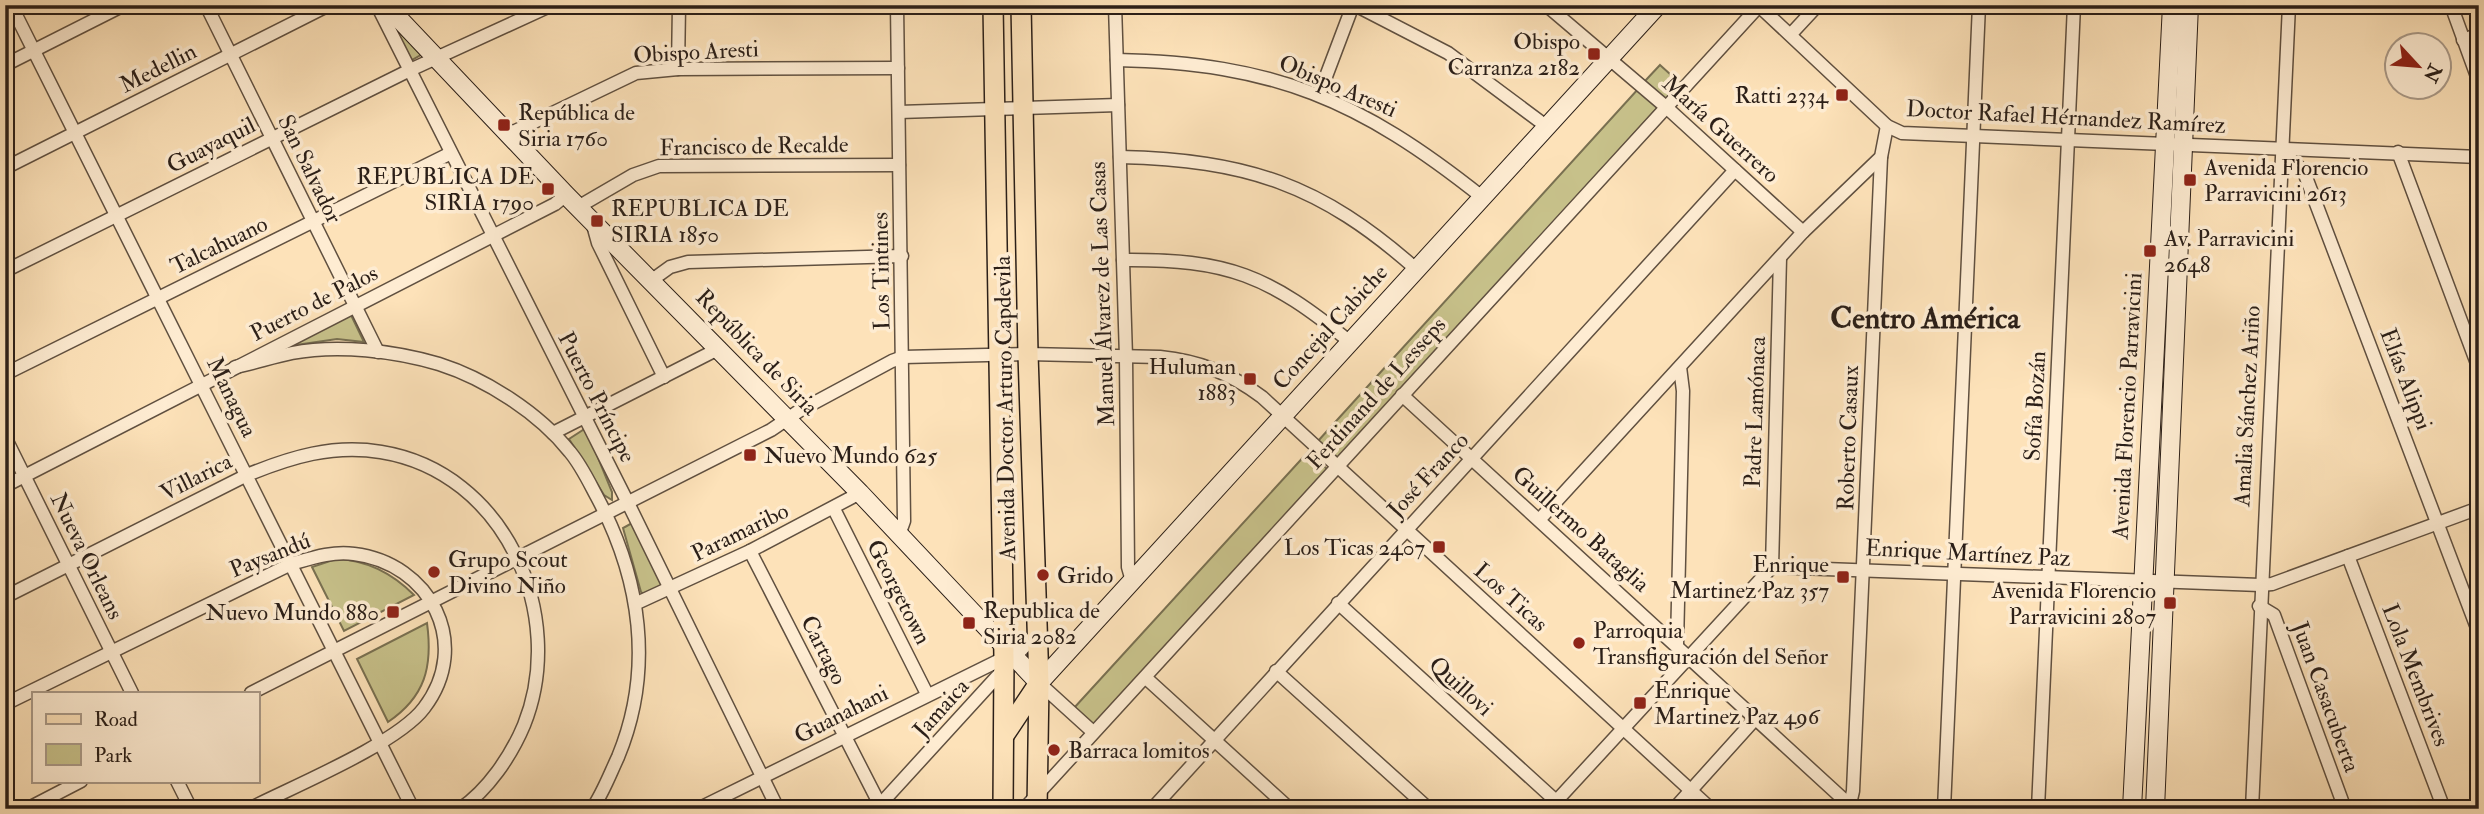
<svg xmlns="http://www.w3.org/2000/svg" width="2484" height="814" viewBox="0 0 2484 814" font-family="'IM FELL Double Pica',serif">
	<style>
		.green { fill: #c7c18a; stroke: #797051; stroke-width: 2 }
		.lines { fill: none; stroke-linecap: round; stroke-linejoin: round }
		.street-casing { stroke: #605040; stroke-width: 15 }
		.secondary-casing { stroke: #2b1f18; stroke-width: 20 }
		.primary-casing { stroke: #2b1f18; stroke-width: 22 }
		.street { stroke: #feecd2; stroke-width: 12 }
		.secondary { stroke: #feecd2; stroke-width: 18 }
		.primary { stroke: #fde2b9; stroke-width: 19 }
		.poi-dot { fill: #8f2418; stroke: #feecd2; stroke-width: 2.5 }
		.labels { text-anchor: middle; dominant-baseline: central; stroke-width: 7; stroke-linejoin: round; paint-order: stroke }
		.poi-label { font-size: 23px; fill: #2b1f18; stroke: #feecd2; text-anchor: start }
		.street-label { font-size: 23px; fill: #2b1f18; stroke: #feecd2 }
		.district-label { font-size: 30px; font-weight: bold; fill: #2b1f18; stroke: #feecd2 }
	</style>
	<rect width="100%" height="100%" fill="#fde2b9"/>
	<filter id="stains"><feTurbulence type="fractalNoise" baseFrequency=".00286" numOctaves="4"/><feColorMatrix values="0 0 0 0 .2 0 0 0 0 .09 0 0 0 0 .02 0 0 0 .5 -.17"/></filter>
	<radialGradient id="worn" r=".72"><stop offset=".6" stop-color="#630" stop-opacity="0"/><stop offset="1" stop-color="#630" stop-opacity=".3"/></radialGradient>
	<g class="green">
		<path d="M387 15 426 52 410 61Z"/>
		<path d="M1660 65 1681 84 1666 100 1645 81Z"/>
		<path d="M1639 88 1658 107 1342 455 1338 458 1318 441Z"/>
		<path d="M351 315 364 342 337 339 289 346Z"/>
		<path d="M586 428 612 492V500L604 495 569 439Z"/>
		<path d="M1308 452 1327 469 1096 727 1074 708Z"/>
		<path d="M634 522 665 586 645 595 641 592 623 528Z"/>
		<path d="M336 559C367 560 392 573 414 595L344 631 312 567Z"/>
		<path d="M427 623C433 667 425 697 388 722L357 659Z"/>
	</g>
	<g class="lines">
		<g class="street-casing">
			<g id="street">
				<path d="M11 5 413 809"/>
				<path d="M206 5 378 352"/>
				<path d="M377 5 628 503 778 809"/>
				<path d="M897 5 904 521 899 535"/>
				<path d="M1115 5 1126 357 1128 567 1132 581"/>
				<path d="M1355 5 1448 53 1546 126"/>
				<path d="M1546 5 1666 107 1803 232"/>
				<path d="M1758 5 1887 126 1902 133 2479 157"/>
				<path d="M2451 5 2479 82"/>
				<path d="M1791 34 1818 5"/>
				<path d="M2463 40 2479 34"/>
				<path d="M1117 60C1274 63 1360 100 1482 197"/>
				<path d="M5 65 124 5"/>
				<path d="M678 69 679 5"/>
				<path d="M1319 95 1353 5"/>
				<path d="M899 112 1118 105"/>
				<path d="M509 134 636 73 678 69 898 68"/>
				<path d="M2280 148 2304 172 2479 633"/>
				<path d="M2398 152 2479 369"/>
				<path d="M1120 157C1247 160 1320 184 1416 269"/>
				<path d="M5 168 329 5"/>
				<path d="M578 207 633 175 659 166 899 165"/>
				<path d="M593 225 598 243 664 377"/>
				<path d="M1123 260C1228 259 1268 275 1350 342"/>
				<path d="M5 271 410 70 552 5"/>
				<path d="M652 280 670 267 688 262 902 256"/>
				<path d="M235 367C254 363 273 357 292 353 338 344 395 351 439 364 486 379 539 413 570 452 581 465 589 482 597 497 641 579 654 670 618 757 610 774 603 793 592 809"/>
				<path d="M5 374 451 153"/>
				<path d="M1402 395 1854 809"/>
				<path d="M553 433 720 348"/>
				<path d="M5 437 132 693"/>
				<path d="M5 486 555 204 566 195"/>
				<path d="M834 509 927 694"/>
				<path d="M1540 519 1803 232 1881 157 1887 126"/>
				<path d="M750 551 880 805"/>
				<path d="M2348 556 2444 809"/>
				<path d="M1772 567 1780 258"/>
				<path d="M5 597 247 475C291 457 333 444 381 452 505 472 568 615 524 725 511 756 488 790 460 809"/>
				<path d="M637 603 750 551 860 493"/>
				<path d="M1338 603 1556 801"/>
				<path d="M2259 606 2274 615 2345 809"/>
				<path d="M1677 644 1683 391 1680 367"/>
				<path d="M1276 671 1429 809"/>
				<path d="M1146 678 1290 809"/>
				<path d="M1039 683 1093 732"/>
				<path d="M251 693 771 430 799 411 892 361 903 357 1028 354 1160 357C1199 361 1230 373 1262 397L1711 809"/>
				<path d="M5 704 291 564C312 558 332 551 354 554 430 563 473 644 424 708 397 744 292 787 249 809"/>
				<path d="M177 781 191 809"/>
				<path d="M1850 804 1853 791 1881 157"/>
				<path d="M877 808 1035 635"/>
				<path d="M27 809 81 781"/>
				<path d="M698 809 1004 658"/>
				<path d="M1024 809 1759 6"/>
				<path d="M1152 809 1735 170"/>
				<path d="M1549 809 1772 567 2260 585 2272 584 2479 508"/>
				<path d="M1674 809 1756 718"/>
				<path d="M1944 809 1979 5"/>
				<path d="M2038 809 2074 5"/>
				<path d="M2252 809 2289 5"/>
			</g>
		</g>
		<g class="secondary-casing">
			<g id="secondary">
				<path d="M386 5 566 195 860 493 1039 683 1658 5"/>
				<path d="M2132 809 2172 5"/>
				<path d="M2155 809 2189 5"/>
			</g>
		</g>
		<g class="primary-casing">
			<g id="primary">
				<path d="M993 5 1004 658 1003 809"/>
				<path d="M1021 5 1028 354 1039 683 1037 809"/>
				<path d="M1005 734 1039 683"/>
			</g>
		</g>
		<use href="#street" class="street"/>
		<use href="#secondary" class="secondary"/>
		<use href="#primary" class="primary"/>
	</g>
	<g class="poi-dot">
		<rect x="1587" y="47" width="14" height="14" rx="3.5"/>
		<rect x="1835" y="88" width="14" height="14" rx="3.5"/>
		<rect x="497" y="118" width="14" height="14" rx="3.5"/>
		<rect x="2183" y="173" width="14" height="14" rx="3.5"/>
		<rect x="541" y="182" width="14" height="14" rx="3.5"/>
		<rect x="590" y="214" width="14" height="14" rx="3.5"/>
		<rect x="2143" y="244" width="14" height="14" rx="3.5"/>
		<rect x="1243" y="372" width="14" height="14" rx="3.5"/>
		<rect x="743" y="448" width="14" height="14" rx="3.5"/>
		<rect x="1432" y="540" width="14" height="14" rx="3.5"/>
		<circle cx="434" cy="572" r="7"/>
		<circle cx="1043" cy="575" r="7"/>
		<rect x="1836" y="570" width="14" height="14" rx="3.5"/>
		<rect x="2163" y="596" width="14" height="14" rx="3.5"/>
		<rect x="386" y="605" width="14" height="14" rx="3.5"/>
		<rect x="962" y="616" width="14" height="14" rx="3.5"/>
		<circle cx="1579" cy="643" r="7"/>
		<rect x="1633" y="696" width="14" height="14" rx="3.5"/>
		<circle cx="1054" cy="750" r="7"/>
	</g>
	<g class="labels">
		<g class="poi-label">
			<text x="1580" y="41" text-anchor="end">Obispo<tspan x="1580" dy="26">Carranza 2182</tspan></text>
			<text x="1828" y="95" text-anchor="end">Ratti 2334</text>
			<text x="518" y="112">República de<tspan x="518" dy="26">Siria 1760</tspan></text>
			<text x="2204" y="167">Avenida Florencio<tspan x="2204" dy="26">Parravicini 2613</tspan></text>
			<text x="534" y="176" text-anchor="end">REPUBLICA DE<tspan x="534" dy="26">SIRIA 1790</tspan></text>
			<text x="611" y="208">REPUBLICA DE<tspan x="611" dy="26">SIRIA 1850</tspan></text>
			<text x="2164" y="238">Av. Parravicini<tspan x="2164" dy="26">2648</tspan></text>
			<text x="1236" y="366" text-anchor="end">Huluman<tspan x="1236" dy="26">1883</tspan></text>
			<text x="764" y="455">Nuevo Mundo 625</text>
			<text x="1425" y="547" text-anchor="end">Los Ticas 2407</text>
			<text x="448" y="559">Grupo Scout<tspan x="448" dy="26">Divino Niño</tspan></text>
			<text x="1829" y="564" text-anchor="end">Enrique<tspan x="1829" dy="26">Martinez Paz 357</tspan></text>
			<text x="1057" y="575">Grido</text>
			<text x="2156" y="590" text-anchor="end">Avenida Florencio<tspan x="2156" dy="26">Parravicini 2807</tspan></text>
			<text x="983" y="610">Republica de<tspan x="983" dy="26">Siria 2082</tspan></text>
			<text x="379" y="612" text-anchor="end">Nuevo Mundo 880</text>
			<text x="1593" y="630">Parroquia<tspan x="1593" dy="26">Transfiguración del Señor</tspan></text>
			<text x="1654" y="690">Enrique<tspan x="1654" dy="26">Martinez Paz 496</tspan></text>
			<text x="1068" y="750">Barraca lomitos</text>
		</g>
		<g class="street-label">
			<text transform="translate(696 52) rotate(-3)">Obispo Aresti</text>
			<text transform="translate(158 68) rotate(-27)">Medellin</text>
			<text transform="translate(1338 86) rotate(23)">Obispo Aresti</text>
			<text transform="translate(2066 117) rotate(3)">Doctor Rafael Hérnandez Ramírez</text>
			<text transform="translate(1721 129) rotate(42)">María Guerrero</text>
			<text transform="translate(211 145) rotate(-27)">Guayaquil</text>
			<text transform="translate(754 146) rotate(-1)">Francisco de Recalde</text>
			<text transform="translate(310 169) rotate(64)">San Salvador</text>
			<text transform="translate(219 245) rotate(-26)">Talcahuano</text>
			<text transform="translate(881 271) rotate(-91)">Los Tintines</text>
			<text transform="translate(1102 294) rotate(-92)">Manuel Álvarez de Las Casas</text>
			<text transform="translate(314 303) rotate(-27)">Puerto de Palos</text>
			<text transform="translate(1330 327) rotate(-48)">Concejal Cabiche</text>
			<text transform="translate(757 352) rotate(46)">República de Siria</text>
			<text transform="translate(2406 379) rotate(69)">Elías Alippi</text>
			<text transform="translate(1376 393) rotate(-48)">Ferdinand de Lesseps</text>
			<text transform="translate(232 397) rotate(64)">Managua</text>
			<text transform="translate(597 397) rotate(63)">Puerto Príncipe</text>
			<text transform="translate(2035 406) rotate(-87)">Sofía Bozán</text>
			<text transform="translate(2127 406) rotate(-87)">Avenida Florencio Parravicini</text>
			<text transform="translate(2247 406) rotate(-87)">Amalia Sánchez Ariño</text>
			<text transform="translate(1005 408) rotate(-91)">Avenida Doctor Arturo Capdevila</text>
			<text transform="translate(1755 412) rotate(-88)">Padre Lamónaca</text>
			<text transform="translate(1848 438) rotate(-88)">Roberto Casaux</text>
			<text transform="translate(1428 475) rotate(-47)">José Franco</text>
			<text transform="translate(196 477) rotate(-27)">Villarica</text>
			<text transform="translate(1581 529) rotate(42)">Guillermo Bataglia</text>
			<text transform="translate(740 532) rotate(-26)">Paramaribo</text>
			<text transform="translate(1968 553) rotate(3)">Enrique Martínez Paz</text>
			<text transform="translate(270 555) rotate(-22)">Paysandú</text>
			<text transform="translate(87 556) rotate(64)">Nueva Orleans</text>
			<text transform="translate(899 592) rotate(63)">Georgetown</text>
			<text transform="translate(1511 597) rotate(42)">Los Ticas</text>
			<text transform="translate(824 650) rotate(63)">Cartago</text>
			<text transform="translate(2416 675) rotate(69)">Lola Membrives</text>
			<text transform="translate(1461 686) rotate(42)">Quillovi</text>
			<text transform="translate(2326 697) rotate(70)">Juan Casacuberta</text>
			<text transform="translate(941 708) rotate(-48)">Jamaica</text>
			<text transform="translate(841 714) rotate(-27)">Guanahani</text>
		</g>
		<g class="district-label">
			<text x="1925" y="318">Centro América</text>
		</g>
	</g>
	<rect width="2484" height="814" fill="none" stroke="#fde2b9" stroke-width="28"/>
	<rect x="7" y="7" width="2470" height="800" fill="none" stroke="#2b1f18" stroke-width="3.5"/>
	<rect x="14" y="14" width="2456" height="786" fill="none" stroke="#2b1f18" stroke-width="2"/>
	<rect x="32" y="692" width="228" height="91" fill="#feecd2" stroke="#aa9a88" stroke-width="2"/>
	<rect x="46" y="714" width="35" height="10" fill="#fde2b9" stroke="#aa9a88" stroke-width="2"/>
	<text x="94" y="726" font-size="21" fill="#2b1f18">Road</text>
	<rect x="46" y="744" width="35" height="21" fill="#c7c18a" stroke="#aa9a88" stroke-width="2"/>
	<text x="94" y="762" font-size="21" fill="#2b1f18">Park</text>
	<g transform="translate(2418 66) rotate(116)"><circle r="33" fill="#feecd2" stroke="#aa9a88" stroke-width="2"/>
	<path d="M0-5L12 26L0 18L-12 26Z" fill="#8f2418"/>
	<text y="-10" font-size="19" font-weight="bold" text-anchor="middle" fill="#2b1f18">N</text>
	</g>
	<rect width="100%" height="100%" filter="url(#stains)"/>
	<rect width="100%" height="100%" fill="url(#worn)"/>
</svg>
